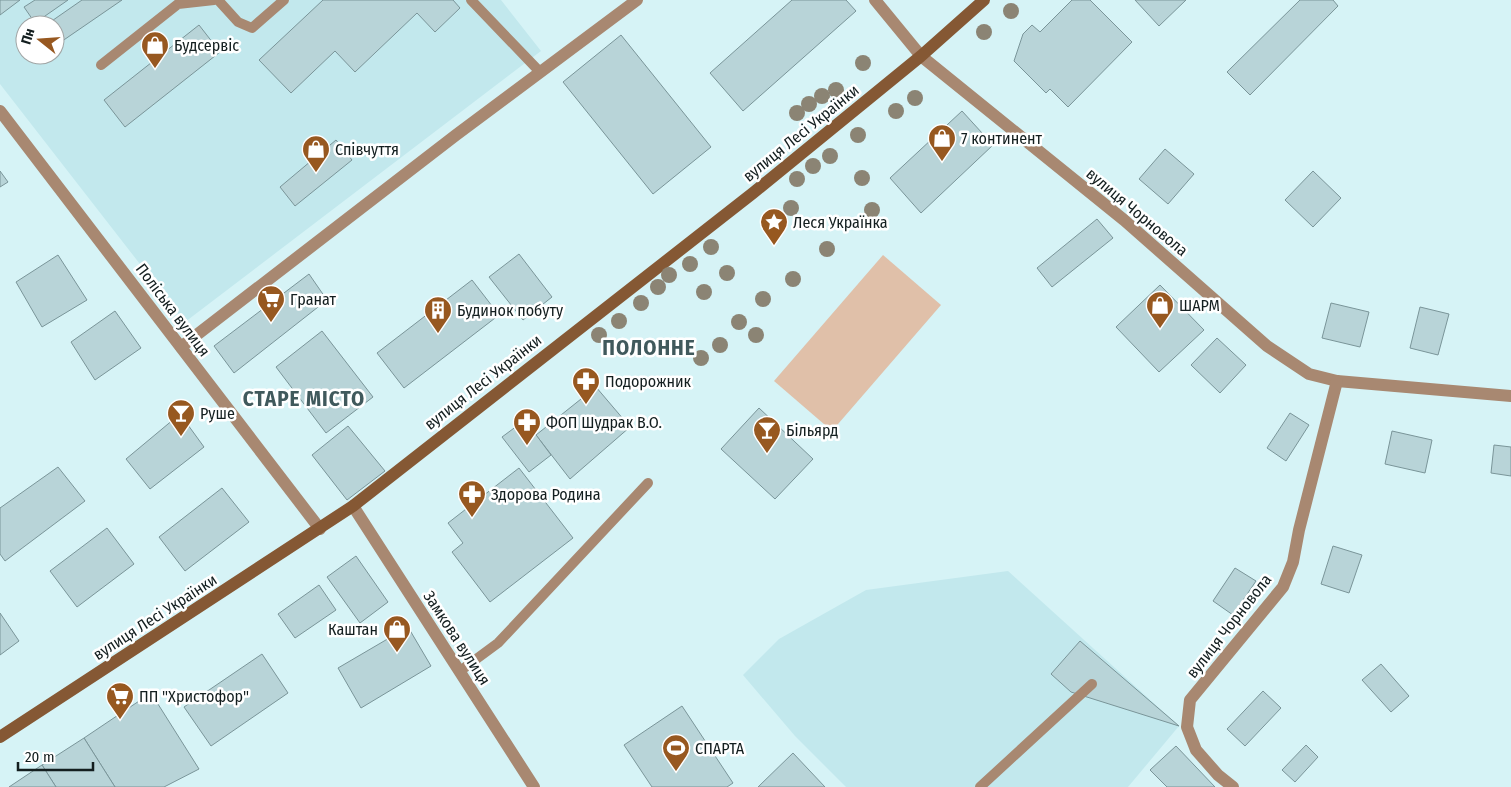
<svg xmlns="http://www.w3.org/2000/svg" width="1511" height="787" viewBox="0 0 1511 787" font-family="'Fira Sans Condensed',sans-serif">
	<style>
		.built { fill: #c2e8ed; fill-rule: evenodd }
		.green { fill: #e0c0a9 }
		.building { fill: #b8d4d8; stroke: #7a9599 }
		.lines { fill: none; stroke-linecap: round; stroke-linejoin: round }
		.service { stroke: #a88871; stroke-width: 10 }
		.minor { stroke: #a88871; stroke-width: 12 }
		.tertiary { stroke: #a88871; stroke-width: 12 }
		.secondary { stroke: #855834; stroke-width: 12 }
		.tree { fill: #8b8474 }
		.labels { text-anchor: middle; dominant-baseline: central; stroke-width: 5; stroke-linejoin: round; paint-order: stroke }
		.poi-label { font-size: 16px; fill: #131e1f; stroke: #fff; text-anchor: start }
		.street-label { font-size: 16px; fill: #131e1f; stroke: #fff }
		.district-label { font-size: 21px; font-weight: bold; letter-spacing: 1px; fill: #40595c; stroke: #fff }
	</style>
	<rect width="100%" height="100%" fill="#d6f3f6"/>
	<g class="built">
		<path d="M0 0H501L541 51 185 322 0 84ZM25 25H55V55H25Z"/>
		<path d="M1008 571 1179 726 1128 787H846L795 736 743 675 779 639 866 590Z"/>
	</g>
	<path class="green" d="M883 255 941 305 832 431 774 381Z"/>
	<g class="building">
		<path d="M0 0H20L0 15Z"/>
		<path d="M35 0H68L35 23 24 7Z"/>
		<path d="M82 0H122L55 46V25H46Z"/>
		<path d="M323 0H453L460 8 435 32 417 13 355 72 335 51 291 93 259 60Z"/>
		<path d="M792 0H846L856 11 743 111 710 73Z"/>
		<path d="M1072 0H1090L1132 42 1068 107 1050 89 1046 93 1014 61 1023 34 1032 25 1040 32Z"/>
		<path d="M1135 0H1186L1159 26Z"/>
		<path d="M1300 0H1333L1338 6 1250 95 1227 72Z"/>
		<path d="M199 25 220 52 125 127 104 100Z"/>
		<path d="M621 35 711 147 653 194 563 82Z"/>
		<path d="M962 111 993 145 921 213 890 178Z"/>
		<path d="M336 140 352 160 295 206 280 187Z"/>
		<path d="M1165 149 1194 174 1168 204 1139 179Z"/>
		<path d="M0 171 8 182 0 187Z"/>
		<path d="M1313 171 1341 198 1313 227 1285 200Z"/>
		<path d="M1097 219 1113 238 1052 287 1037 268Z"/>
		<path d="M519 254 552 297 523 320 489 277Z"/>
		<path d="M58 255 87 300 42 327 16 282Z"/>
		<path d="M309 274 327 300 234 373 214 346Z"/>
		<path d="M472 280 499 315 404 388 377 353Z"/>
		<path d="M1160 285 1204 330 1159 372 1116 327Z"/>
		<path d="M1331 303 1369 312 1360 347 1322 338Z"/>
		<path d="M1420 307 1449 314 1438 355 1410 348Z"/>
		<path d="M115 311 141 348 95 380 71 342Z"/>
		<path d="M322 331 373 397 326 433 276 367Z"/>
		<path d="M1217 338 1246 365 1220 393 1191 365Z"/>
		<path d="M596 387 630 427 570 479 536 435Z"/>
		<path d="M759 408 813 459 775 499 721 449Z"/>
		<path d="M1290 413 1309 425 1286 461 1267 448Z"/>
		<path d="M180 414 204 447 150 489 126 459Z"/>
		<path d="M525 420 551 455 529 472 502 437Z"/>
		<path d="M348 426 385 471 347 500 312 455Z"/>
		<path d="M1392 431 1432 440 1425 473 1385 464Z"/>
		<path d="M1494 445 1511 447V476L1491 473Z"/>
		<path d="M58 467 85 501 5 561 0 554V508Z"/>
		<path d="M519 468 573 538 490 602 452 552 463 543 448 523Z"/>
		<path d="M222 488 249 522 185 571 159 537Z"/>
		<path d="M107 528 134 564 77 607 50 571Z"/>
		<path d="M1333 546 1362 555 1349 593 1321 584Z"/>
		<path d="M356 556 388 602 360 623 327 577Z"/>
		<path d="M1235 568 1256 581 1233 615 1213 601Z"/>
		<path d="M319 585 336 610 295 638 278 614Z"/>
		<path d="M0 613 19 641 0 655Z"/>
		<path d="M408 627 431 666 361 708 338 668Z"/>
		<path d="M1080 641 1179 726 1071 692 1051 674Z"/>
		<path d="M262 654 288 693 211 746 184 707Z"/>
		<path d="M1381 664 1409 696 1391 712 1362 680Z"/>
		<path d="M1263 691 1281 708 1245 746 1227 729Z"/>
		<path d="M151 693 199 769 164 787H115L84 738Z"/>
		<path d="M682 706 733 783 727 787H652L624 745Z"/>
		<path d="M84 738 115 787H56L42 765Z"/>
		<path d="M1306 745 1318 757 1295 782 1282 770Z"/>
		<path d="M1176 746 1215 787H1167L1150 770Z"/>
		<path d="M793 753 825 787H758Z"/>
		<path d="M42 765 56 787H9Z"/>
	</g>
	<g class="lines">
		<g class="service">
			<path d="M218 0 238 22 252 28 284 0"/>
			<path d="M471 0 540 72"/>
			<path d="M101 65 178 4 214 0"/>
			<path d="M460 671 498 643 648 483"/>
			<path d="M980 787 1092 684"/>
		</g>
		<g class="minor">
			<path d="M875 0 921 56 1124 220 1267 346 1309 374 1337 381 1511 396"/>
			<path d="M0 111 320 529"/>
			<path d="M181 347 456 135 637 0"/>
			<path d="M1233 787 1218 775 1196 750 1187 727 1190 700 1283 587 1293 562 1299 530 1337 381"/>
		</g>
		<path class="tertiary" d="M353 506 534 787"/>
		<path class="secondary" d="M0 737 353 506 753 193 921 56 984 0"/>
	</g>
	<g class="tree">
		<circle cx="1011" cy="11" r="8"/>
		<circle cx="984" cy="32" r="8"/>
		<circle cx="863" cy="63" r="8"/>
		<circle cx="836" cy="90" r="8"/>
		<circle cx="822" cy="96" r="8"/>
		<circle cx="915" cy="98" r="8"/>
		<circle cx="809" cy="104" r="8"/>
		<circle cx="896" cy="111" r="8"/>
		<circle cx="797" cy="113" r="8"/>
		<circle cx="858" cy="135" r="8"/>
		<circle cx="830" cy="156" r="8"/>
		<circle cx="813" cy="166" r="8"/>
		<circle cx="862" cy="178" r="8"/>
		<circle cx="797" cy="179" r="8"/>
		<circle cx="791" cy="208" r="8"/>
		<circle cx="872" cy="210" r="8"/>
		<circle cx="711" cy="247" r="8"/>
		<circle cx="827" cy="249" r="8"/>
		<circle cx="690" cy="264" r="8"/>
		<circle cx="727" cy="273" r="8"/>
		<circle cx="669" cy="275" r="8"/>
		<circle cx="793" cy="279" r="8"/>
		<circle cx="658" cy="287" r="8"/>
		<circle cx="704" cy="292" r="8"/>
		<circle cx="763" cy="299" r="8"/>
		<circle cx="641" cy="303" r="8"/>
		<circle cx="619" cy="321" r="8"/>
		<circle cx="739" cy="322" r="8"/>
		<circle cx="599" cy="335" r="8"/>
		<circle cx="756" cy="335" r="8"/>
		<circle cx="720" cy="345" r="8"/>
		<circle cx="701" cy="358" r="8"/>
	</g>
	<defs>
		<g id="shop-pin" transform="scale(1.4375)"><path d="M0 17L-7.5 6A9.5 9.5 0 1 1 7.5 6Z" fill="#975820" stroke="#fff"/><path d="M-5-2.5h2.3a2.7 3.5 0 0 1 5.4 0H5L5.5 6h-11ZM-1.5-2.5h3a1.5 2.3 0 0 0-3 0Z" fill="#fff"/></g>
		<g id="sight-pin" transform="scale(1.4375)"><path d="M0 17L-7.5 6A9.5 9.5 0 1 1 7.5 6Z" fill="#975820" stroke="#fff"/><path d="M0-6L1.8-2.2L6-1.7L2.9 1.2L3.7 5.4L0 3.3L-3.7 5.4L-2.9 1.2L-6-1.7L-1.8-2.2Z" fill="#fff"/></g>
		<g id="supermarket-pin" transform="scale(1.4375)"><path d="M0 17L-7.5 6A9.5 9.5 0 1 1 7.5 6Z" fill="#975820" stroke="#fff"/><path d="M-6-5.5h2.5l.6 2H6L4.5 2H-2.5L-4.4-4H-6ZM-1.5 3.2a1.3 1.3 0 1 0 .1 0ZM3 3.2a1.3 1.3 0 1 0 .1 0Z" fill="#fff"/></g>
		<g id="building-pin" transform="scale(1.4375)"><path d="M0 17L-7.5 6A9.5 9.5 0 1 1 7.5 6Z" fill="#975820" stroke="#fff"/><path d="M-4-6H4V6H1V3H-1V6H-4ZM-2.5-4.3h1.7v1.8h-1.7ZM.8-4.3h1.7v1.8H.8ZM-2.5-1h1.7V.8h-1.7ZM.8-1h1.7V.8H.8Z" fill="#fff"/></g>
		<g id="pharmacy-pin" transform="scale(1.4375)"><path d="M0 17L-7.5 6A9.5 9.5 0 1 1 7.5 6Z" fill="#975820" stroke="#fff"/><path d="M-2-6h4v4h4v4h-4v4h-4v-4h-4v-4h4Z" fill="#fff"/></g>
		<g id="bar-pin" transform="scale(1.4375)"><path d="M0 17L-7.5 6A9.5 9.5 0 1 1 7.5 6Z" fill="#975820" stroke="#fff"/><path d="M-6-5H6L.8 .8V4.5H3.5V6h-7V4.5H-.8V.8Z" fill="#fff"/></g>
		<g id="stadium-pin" transform="scale(1.4375)"><path d="M0 17L-7.5 6A9.5 9.5 0 1 1 7.5 6Z" fill="#975820" stroke="#fff"/><path d="M0-5a6.5 5 0 1 0 0 10a6.5 5 0 1 0 0-10ZM-3.5-1.8h7v3.6h-7Z" fill="#fff"/></g>
	</defs>
	<g fill-rule="evenodd">
		<use href="#shop-pin" x="155" y="45"/>
		<use href="#shop-pin" x="942" y="138"/>
		<use href="#shop-pin" x="316" y="149"/>
		<use href="#sight-pin" x="774" y="222"/>
		<use href="#supermarket-pin" x="271" y="299"/>
		<use href="#shop-pin" x="1160" y="305"/>
		<use href="#building-pin" x="438" y="310"/>
		<use href="#pharmacy-pin" x="586" y="381"/>
		<use href="#bar-pin" x="181" y="413"/>
		<use href="#pharmacy-pin" x="527" y="422"/>
		<use href="#bar-pin" x="767" y="430"/>
		<use href="#pharmacy-pin" x="472" y="494"/>
		<use href="#shop-pin" x="397" y="629"/>
		<use href="#supermarket-pin" x="120" y="696"/>
		<use href="#stadium-pin" x="676" y="748"/>
	</g>
	<g class="labels">
		<g class="poi-label">
			<text x="174" y="45">Будсервіс</text>
			<text x="961" y="138">7 континент</text>
			<text x="335" y="149">Співчуття</text>
			<text x="793" y="222">Леся Українка</text>
			<text x="290" y="299">Гранат</text>
			<text x="1179" y="305">ШАРМ</text>
			<text x="457" y="310">Будинок побуту</text>
			<text x="605" y="381">Подорожник</text>
			<text x="200" y="413">Руше</text>
			<text x="546" y="422">ФОП Шудрак В.О.</text>
			<text x="786" y="430">Більярд</text>
			<text x="491" y="494">Здорова Родина</text>
			<text x="378" y="629" text-anchor="end">Каштан</text>
			<text x="139" y="696">ПП "Христофор"</text>
			<text x="695" y="748">СПАРТА</text>
		</g>
		<g class="street-label">
			<text transform="translate(801 133) rotate(-39)">вулиця Лесі Українки</text>
			<text transform="translate(1137 212) rotate(40)">вулиця Чорновола</text>
			<text transform="translate(173 310) rotate(53)">Поліська вулиця</text>
			<text transform="translate(483 382) rotate(-38)">вулиця Лесі Українки</text>
			<text transform="translate(155 617) rotate(-33)">вулиця Лесі Українки</text>
			<text transform="translate(1229 626) rotate(-52)">вулиця Чорновола</text>
			<text transform="translate(457 638) rotate(57)">Замкова вулиця</text>
		</g>
		<g class="district-label">
			<text x="649" y="348">ПОЛОННЕ</text>
			<text x="304" y="399">СТАРЕ МІСТО</text>
		</g>
	</g>
	<g transform="translate(40 40) rotate(287)"><circle r="24" fill="#ffffff" stroke="#a1a5a5"/>
	<path d="M0-4L9 19L0 12L-9 19Z" fill="#975820"/>
	<text y="-8" font-size="14" font-weight="bold" text-anchor="middle" fill="#131e1f">Пн</text>
	</g>
	<path d="M18 762v8h75v-8" fill="none" stroke="#131e1f" stroke-width="2.5"/>
	<text x="25" y="762" font-size="15" fill="#131e1f" stroke="#ffffff" stroke-width="4" paint-order="stroke">20 m</text>
</svg>
